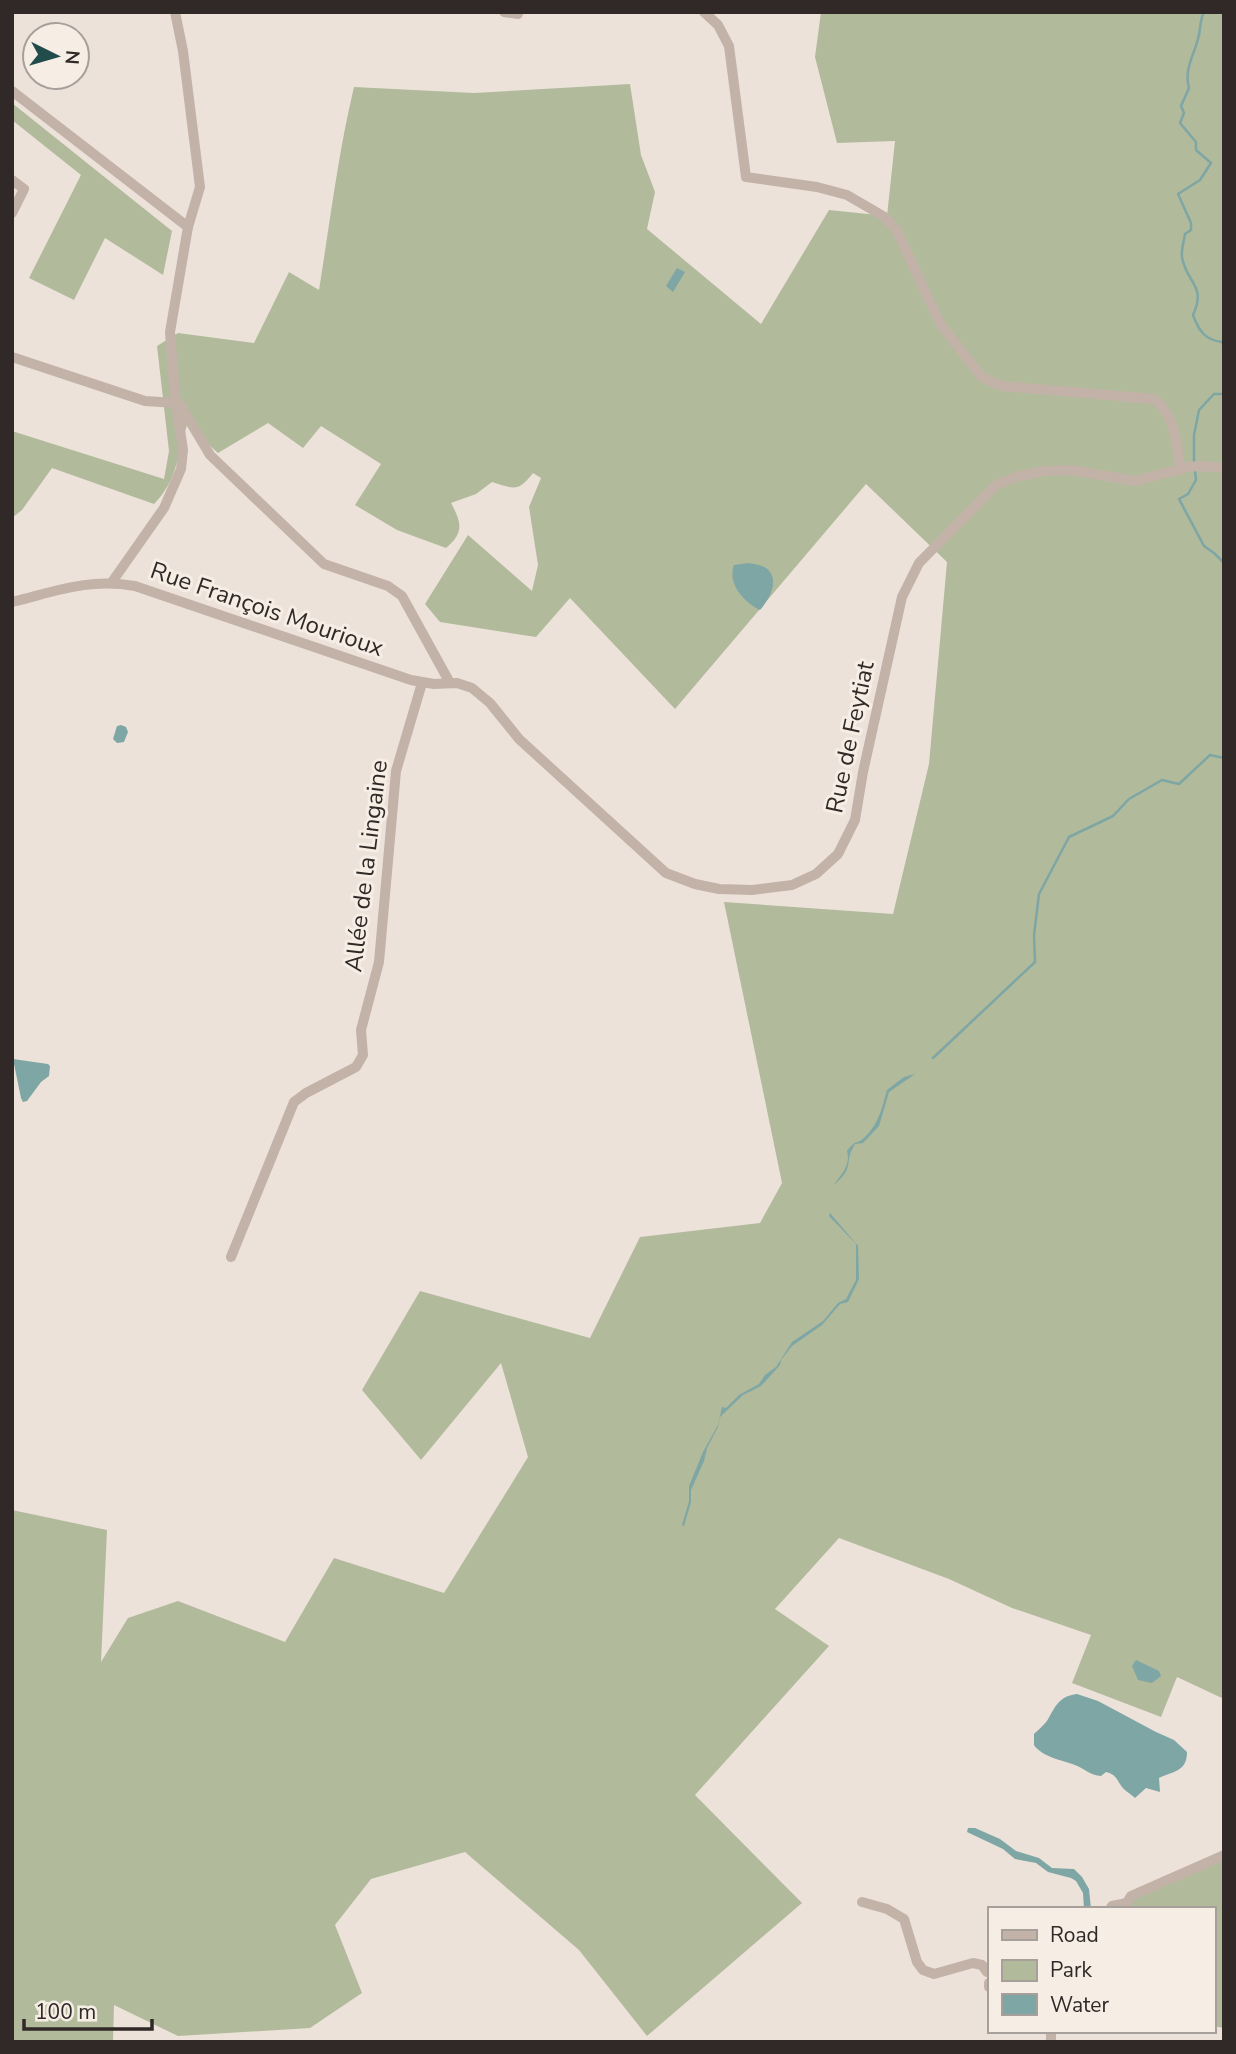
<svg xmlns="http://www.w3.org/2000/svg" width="1236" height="2054" viewBox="0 0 1236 2054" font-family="'Nunito Sans',sans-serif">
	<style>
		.green { fill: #b2ba9c }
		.water { fill: #7da6a5 }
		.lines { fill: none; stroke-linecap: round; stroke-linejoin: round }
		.stream { stroke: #7da6a5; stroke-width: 2.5 }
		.minor { stroke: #c3b2a7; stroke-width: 10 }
		.labels { text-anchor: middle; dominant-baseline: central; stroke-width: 6; stroke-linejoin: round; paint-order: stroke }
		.street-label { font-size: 24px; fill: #312927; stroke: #f6ede5 }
	</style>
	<rect width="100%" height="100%" fill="#ede2da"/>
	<g class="green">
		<path d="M821 12H1224V1699L1177 1677 1161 1717 1072 1683 1091 1635 1012 1608 949 1579 839 1538 775 1609 829 1646 695 1795 802 1903 647 2036 579 1950 465 1852 371 1879 335 1925 362 1993 310 2028 178 2036 114 2005 113 2042H12V1510L107 1530 101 1662 128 1618 178 1601 285 1642 334 1558 444 1593 528 1457 501 1363 421 1460 362 1390 420 1291 590 1338 640 1237 760 1223 782 1183 724 902 893 914 929 764 947 562 866 484 675 709 570 598 536 637 440 622 425 604 468 535 532 591 538 565 529 507 541 478 533 473C518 492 515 489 492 482L476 494 451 503C461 522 465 532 446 548L397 530 355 505 381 464 321 426 303 448 268 423 218 453 187 425C177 455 178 480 154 504L52 468 22 510 12 518V431L164 479 169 451 157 346 178 333 254 343 289 272 319 290C330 222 338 154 354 87L474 93 630 84 641 155 655 192 647 229 761 324 829 210 887 216 895 141 837 143 815 57Z"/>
		<path d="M12 103 172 231 163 275 105 238 74 300 29 278 81 175 12 120Z"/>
		<path d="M1224 1852V2028L1213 2026V1909H1123L1131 1896Z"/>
	</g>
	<g class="water">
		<path d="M677 268 685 272 673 292 666 286Z"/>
		<path d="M749 563C754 564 762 565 766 568 781 579 769 600 760 610 744 602 727 584 734 565Z"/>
		<path d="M121 725 126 727 128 732 124 742 117 743 113 739 117 726Z"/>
		<path d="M13 1059 48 1064 50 1066 49 1076 41 1082 27 1101 23 1102 21 1098Z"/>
		<path d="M915 1074 889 1092 879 1126 863 1143 855 1144C843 1163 856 1166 834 1185 841 1174 851 1166 847 1151 857 1138 857 1145 865 1137 879 1123 882 1108 887 1090L904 1077Z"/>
		<path d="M830 1213 858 1246 859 1279 848 1302 840 1304 822 1325 792 1346 781 1360 780 1365 761 1386 743 1395 720 1417 718 1427 707 1448 704 1461 691 1490V1502L684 1526 682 1525 689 1501V1486L703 1452 718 1425 722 1407 726 1408 739 1395 759 1384 765 1375 776 1367 792 1342 823 1321 838 1303 846 1299 856 1280V1244L829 1216Z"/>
		<path d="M1136 1660 1159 1671 1161 1676 1152 1683 1138 1680 1132 1666Z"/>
		<path d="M1077 1694 1098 1701 1156 1732 1174 1740 1187 1752C1187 1772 1173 1771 1159 1778L1160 1792 1146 1788 1135 1798C1131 1794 1125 1791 1122 1787 1116 1779 1117 1775 1106 1772L1101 1776C1090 1775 1085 1769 1075 1765 1062 1760 1042 1757 1034 1745V1734C1038 1730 1043 1726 1047 1721 1055 1707 1059 1696 1077 1694Z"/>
		<path d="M968 1828H975L1000 1839 1016 1851 1039 1858 1052 1868 1074 1869 1082 1877 1089 1889 1091 1909H1084L1083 1893 1076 1881 1071 1878 1048 1872 1036 1863 1015 1859 1003 1849 967 1832Z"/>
	</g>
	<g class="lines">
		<g class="stream">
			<path d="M1204 12C1199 22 1201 30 1198 39 1193 57 1184 70 1189 88L1181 106 1184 113 1180 123 1196 142V150L1211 163 1200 180 1178 194 1191 223V230L1185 234C1184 241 1181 250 1182 257 1186 283 1207 285 1193 315 1199 331 1205 340 1222 342L1224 347"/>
			<path d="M1194 465V435L1199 410 1214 394H1224"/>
			<path d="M1195 471 1196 480 1188 494 1179 499 1204 546 1214 553 1224 563"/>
			<path d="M933 1058 1035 962 1034 935 1039 894 1069 837 1113 816 1129 799 1162 780 1179 784 1210 755 1224 758"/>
		</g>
		<g class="minor">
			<path d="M504 12 518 14"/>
			<path d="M704 12 718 25 729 46 746 177 817 187 847 195 883 216 896 229 941 325 982 377 1001 386 1154 399C1177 417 1176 444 1181 470"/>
			<path d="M12 91 188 227"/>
			<path d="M12 180 24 189 12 213"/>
			<path d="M12 357 145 401 176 403"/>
			<path d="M179 403 210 455 324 564 388 586 402 596 450 683"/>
			<path d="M112 582 164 508 181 469 183 450 175 396 170 332 188 227 200 187 183 51 175 12"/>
			<path d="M12 602C57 591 88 578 135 586L411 680 434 684 457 683 472 688 490 703 519 739 666 873 695 884 719 889 752 890 792 885 816 874 838 854 855 820 863 772 902 597 919 563 996 485 1015 477 1044 471 1071 470 1135 481 1188 467 1200 466 1224 468"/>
			<path d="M231 1257 294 1102 306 1093 356 1067 363 1055 361 1030 379 962 396 771 422 683"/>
			<path d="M862 1902 887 1909 904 1919 917 1962 923 1970 934 1974 973 1963 982 1965 987 1972"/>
			<path d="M1110 1909 1112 1906 1127 1903"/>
			<path d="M1123 1909 1131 1896 1224 1855"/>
			<path d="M989 1983V1987"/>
			<path d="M1051 2042V2031"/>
		</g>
	</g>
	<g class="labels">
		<g class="street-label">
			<text transform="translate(267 609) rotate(19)">Rue François Mourioux</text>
			<text transform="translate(850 737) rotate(-78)">Rue de Feytiat</text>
			<text transform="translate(366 866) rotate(-83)">Allée de la Lingaine</text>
		</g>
	</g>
	<rect width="1236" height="2054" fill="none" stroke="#312927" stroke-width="28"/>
	<rect x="988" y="1907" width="228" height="126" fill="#f6ede5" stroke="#a79f99" stroke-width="2"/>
	<rect x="1002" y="1930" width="35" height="10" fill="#c3b2a7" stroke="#a79f99" stroke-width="2"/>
	<text x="1050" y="1942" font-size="21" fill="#312927">Road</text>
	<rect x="1002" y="1960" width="35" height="21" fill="#b2ba9c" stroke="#a79f99" stroke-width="2"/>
	<text x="1050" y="1977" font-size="21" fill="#312927">Park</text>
	<rect x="1002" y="1994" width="35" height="21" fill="#7da6a5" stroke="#a79f99" stroke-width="2"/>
	<text x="1050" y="2012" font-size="21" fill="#312927">Water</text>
	<g transform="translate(56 56) rotate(95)"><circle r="33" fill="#f6ede5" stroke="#a79f99" stroke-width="2"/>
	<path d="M0-5L12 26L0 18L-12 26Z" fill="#224c4c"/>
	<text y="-10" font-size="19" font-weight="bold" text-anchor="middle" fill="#312927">N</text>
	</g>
	<path d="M24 2019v10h128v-10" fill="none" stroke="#312927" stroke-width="3.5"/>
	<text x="35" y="2019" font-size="21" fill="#312927" stroke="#f6ede5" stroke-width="5" paint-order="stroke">100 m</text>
</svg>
